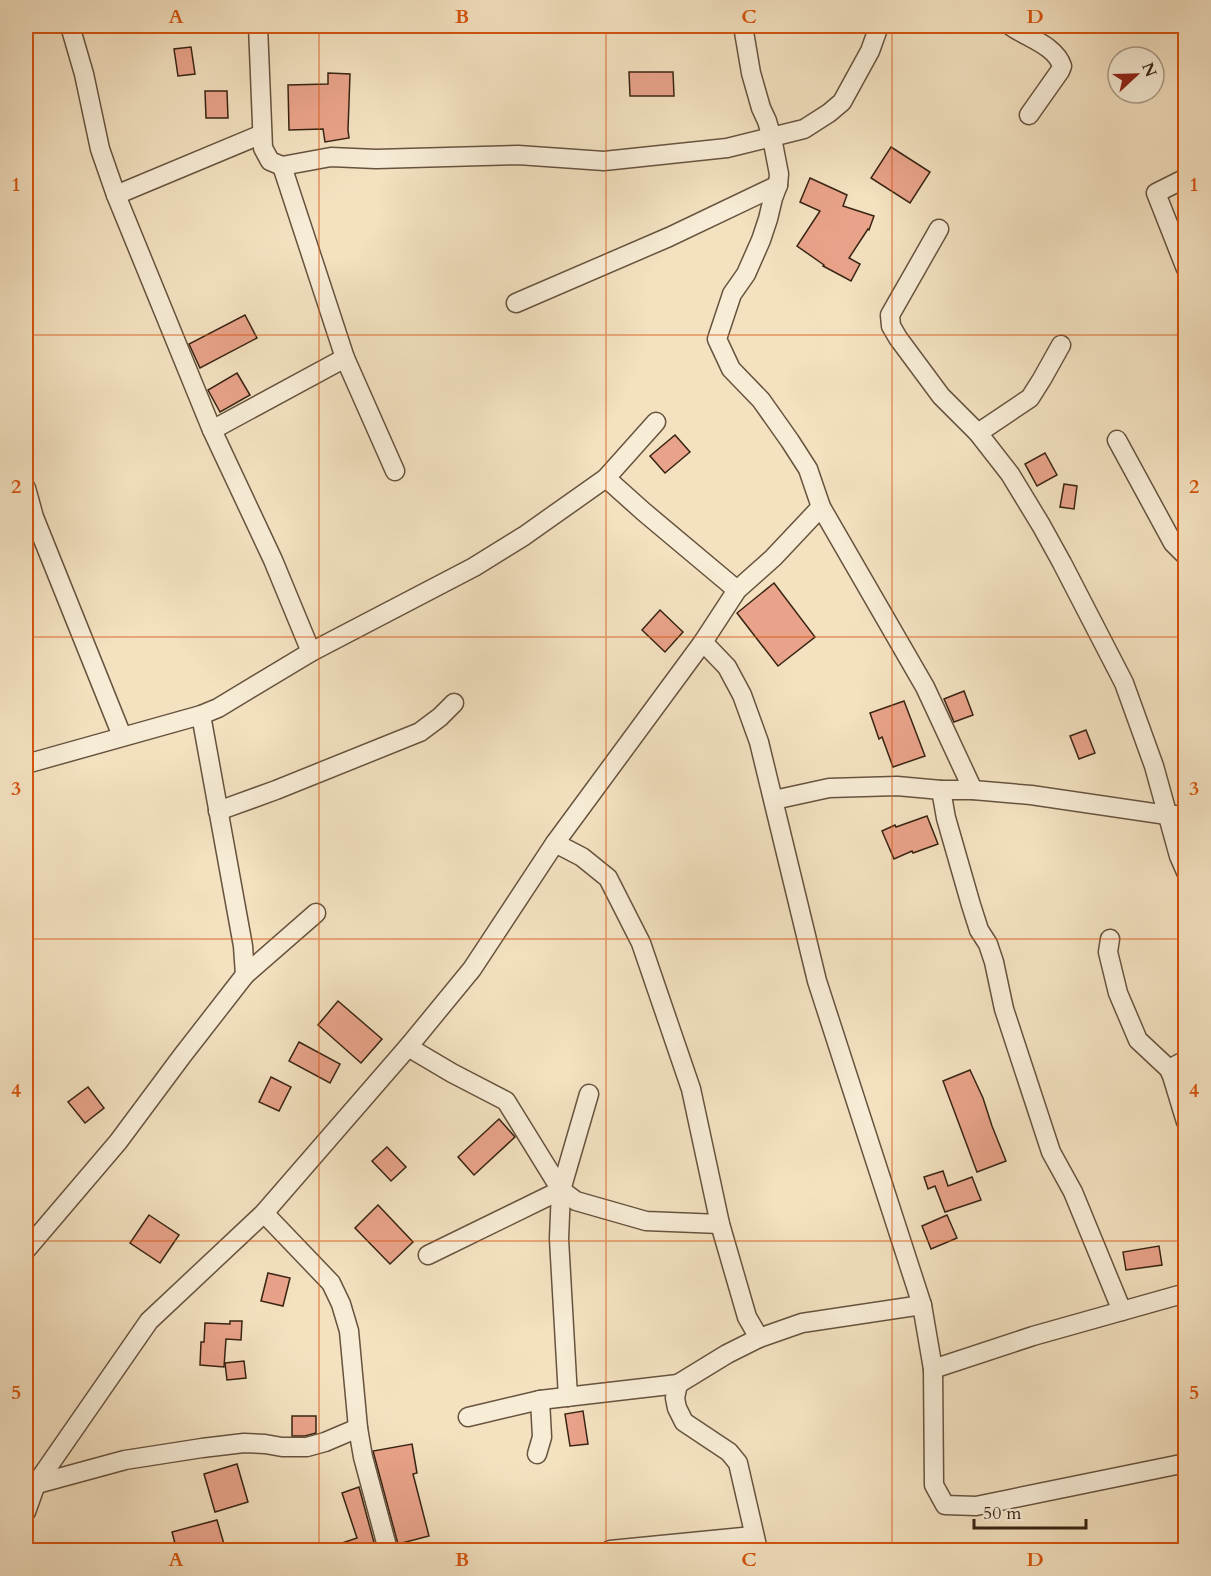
<svg xmlns="http://www.w3.org/2000/svg" width="1211" height="1576" viewBox="0 0 1211 1576" font-family="Cardo,serif">
	<style>
		.building { fill: #e9a38a; stroke: #382413; stroke-width: 1.5 }
		.lines { fill: none; stroke-linecap: round; stroke-linejoin: round }
		.minor-casing { stroke: #67533e; stroke-width: 21 }
		.minor { stroke: #f7ecd6; stroke-width: 18 }
		.grid { fill: none; stroke: #d6540d; stroke-width: 1.5; stroke-opacity: 0.55 }
		.neatline { fill: none; stroke: #d6540d; stroke-width: 2 }
		.grid-label { font-size: 20px; text-anchor: middle; font-weight: bold; fill: #d6540d }
	</style>
	<rect width="100%" height="100%" fill="#f3e1c0"/>
	<filter id="stains"><feTurbulence type="fractalNoise" baseFrequency=".00333" numOctaves="4"/><feColorMatrix values="0 0 0 0 .2 0 0 0 0 .09 0 0 0 0 .02 0 0 0 .5 -.17"/></filter>
	<radialGradient id="worn" r=".72"><stop offset=".6" stop-color="#630" stop-opacity="0"/><stop offset="1" stop-color="#630" stop-opacity=".3"/></radialGradient>
	<g class="building">
		<path d="M191 47 195 74 178 76 174 49Z"/>
		<path d="M629 72H673L674 96H630Z"/>
		<path d="M328 73 350 74 348 130 349 138 325 142 323 129 289 130 288 85 328 84Z"/>
		<path d="M205 91H227L228 118H206Z"/>
		<path d="M891 147 930 172 910 203 871 178Z"/>
		<path d="M810 178 847 195 843 206 874 216 869 230 868 229 849 258 860 264 851 281 823 266 824 265 797 246 820 211 800 202Z"/>
		<path d="M245 315 257 338 200 368 189 344Z"/>
		<path d="M237 373 250 395 220 412 208 390Z"/>
		<path d="M675 435 690 452 665 473 650 456Z"/>
		<path d="M1045 453 1057 475 1037 486 1025 464Z"/>
		<path d="M1064 484 1077 486 1074 509 1060 507Z"/>
		<path d="M774 583 815 637 778 666 737 613Z"/>
		<path d="M660 610 683 632 665 652 642 630Z"/>
		<path d="M964 691 973 715 954 722 944 699Z"/>
		<path d="M904 701 925 756 893 767 882 737 879 739 870 713Z"/>
		<path d="M1086 730 1095 753 1079 759 1070 736Z"/>
		<path d="M927 816 938 844 913 853 912 851 894 859 882 831 895 825 896 827Z"/>
		<path d="M338 1001 382 1039 361 1063 318 1025Z"/>
		<path d="M299 1042 340 1064 330 1083 289 1061Z"/>
		<path d="M970 1070 983 1098 992 1126 1006 1161 977 1172 943 1081Z"/>
		<path d="M271 1077 291 1087 279 1111 259 1102Z"/>
		<path d="M88 1087 104 1108 85 1123 68 1102Z"/>
		<path d="M499 1119 515 1137 474 1175 458 1157Z"/>
		<path d="M387 1147 406 1167 391 1181 372 1161Z"/>
		<path d="M943 1171 948 1186 972 1177 981 1200 945 1212 935 1186 928 1189 924 1177Z"/>
		<path d="M378 1205 413 1242 390 1264 355 1228Z"/>
		<path d="M149 1215 179 1235 160 1263 130 1243Z"/>
		<path d="M947 1215 957 1238 931 1249 922 1226Z"/>
		<path d="M1159 1246 1162 1265 1126 1270 1123 1252Z"/>
		<path d="M268 1273 290 1278 283 1306 261 1301Z"/>
		<path d="M230 1321H242L241 1340 226 1339 224 1367 200 1365 201 1342H204L205 1323 230 1324Z"/>
		<path d="M244 1361 246 1378 227 1380 225 1363Z"/>
		<path d="M583 1411 588 1444 570 1446 565 1414Z"/>
		<path d="M292 1416H316V1433L305 1436H292Z"/>
		<path d="M412 1444 417 1473 413 1474 429 1536 398 1544 373 1451Z"/>
		<path d="M237 1464 248 1502 215 1512 204 1474Z"/>
		<path d="M359 1487 376 1550 327 1551V1548L357 1538 342 1493Z"/>
		<path d="M217 1520 226 1551H177L172 1532Z"/>
	</g>
	<g class="lines">
		<g class="minor-casing">
			<g id="minor">
				<path d="M70 26 84 74 100 149 116 195 212 430 273 560 311 652"/>
				<path d="M258 26 263 148 270 161 282 166 331 157 376 159 518 155 604 161 727 148 804 129 829 113 842 102 870 51 879 26"/>
				<path d="M743 26 751 73 761 108 767 121 772 138 779 174 778 185 773 198 768 219 761 240 746 274 732 294 717 339 731 369 761 400 790 441 808 469 821 507 925 687 973 790"/>
				<path d="M1011 26C1027 38 1055 45 1062 66L1060 71 1029 115"/>
				<path d="M282 166 345 358 395 471"/>
				<path d="M1186 178 1156 193 1186 269"/>
				<path d="M116 195 262 134"/>
				<path d="M939 229 890 315 891 326 898 338 941 396 978 433 1010 474 1041 525 1062 563 1124 683 1154 766 1179 856 1186 872"/>
				<path d="M516 303 669 237 778 185"/>
				<path d="M212 430 345 358"/>
				<path d="M978 433 1030 398 1042 379 1061 345"/>
				<path d="M1117 440 1173 543 1186 556"/>
				<path d="M606 478 644 512 737 590"/>
				<path d="M26 488 34 517 122 736"/>
				<path d="M703 642 727 667 742 695 759 742 817 981 922 1305 933 1369 934 1485 945 1505 976 1506 1186 1463"/>
				<path d="M201 715 243 946 245 975"/>
				<path d="M26 764 201 715 218 708 311 652 474 567 524 536 606 478 656 422"/>
				<path d="M941 790 946 818 971 905 979 930 988 944 994 962 1004 1009 1051 1152 1073 1192 1122 1311"/>
				<path d="M774 800 829 788 897 786 941 790H973L1031 795 1167 815H1186"/>
				<path d="M218 811 276 790 420 732 440 717 454 703"/>
				<path d="M555 843 582 857 608 878 641 943 691 1089 720 1224 747 1317 759 1338"/>
				<path d="M1110 939 1108 952 1118 993 1138 1040 1169 1069 1172 1076 1186 1122"/>
				<path d="M408 1047 452 1073 506 1101 561 1190 576 1201 646 1221 720 1224"/>
				<path d="M1169 1069 1186 1060"/>
				<path d="M264 1213 331 1283 341 1304 349 1331 358 1428 363 1457 388 1550"/>
				<path d="M26 1250 118 1142 182 1056 245 975 316 913"/>
				<path d="M428 1255 561 1190"/>
				<path d="M933 1369 1033 1336 1186 1293"/>
				<path d="M568 1397 559 1239 561 1190 589 1094"/>
				<path d="M468 1417 540 1400 678 1384"/>
				<path d="M537 1454 542 1437 540 1400"/>
				<path d="M33 1485 125 1460 202 1448 244 1443 265 1444 282 1447H307L325 1442 358 1428"/>
				<path d="M26 1512 36 1484 149 1321 264 1213 408 1047 472 969 555 843 703 642 737 590 773 558 821 507"/>
				<path d="M610 1550 753 1536"/>
				<path d="M758 1550 738 1463 729 1452 684 1422 677 1408 675 1398 678 1384 727 1354 759 1338 802 1323 922 1305"/>
			</g>
		</g>
		<use href="#minor" class="minor"/>
	</g>
	<path class="grid" d="M319 26V1550M606 26V1550M892 26V1550M26 335H1186M26 637H1186M26 939H1186M26 1241H1186"/>
	<rect width="1211" height="1576" fill="none" stroke="#f3e1c0" stroke-width="66"/>
	<g transform="translate(1136 75) rotate(68)"><circle r="28" fill="#f7ecd6" stroke="#ab9c88" stroke-width="1.5"/>
	<path d="M0-4.5L10 22L0 15L-10 22Z" fill="#8f2418"/>
	<text y="-9" font-size="16" font-weight="bold" text-anchor="middle" fill="#382413">N</text>
	</g>
	<path d="M974 1519v9h112v-9" fill="none" stroke="#382413" stroke-width="3"/>
	<text x="983" y="1519" font-size="18" fill="#382413" stroke="#f7ecd6" stroke-width="4.5" paint-order="stroke">50 m</text>
	<rect x="33" y="33" width="1145" height="1510" class="neatline"/>
	<g class="grid-label">
		<text x="176" y="23">A</text>
		<text x="462" y="23">B</text>
		<text x="749" y="23">C</text>
		<text x="1035" y="23">D</text>
		<text x="16" y="191">1</text>
		<text x="1194" y="191">1</text>
		<text x="16" y="493">2</text>
		<text x="1194" y="493">2</text>
		<text x="16" y="795">3</text>
		<text x="1194" y="795">3</text>
		<text x="16" y="1097">4</text>
		<text x="1194" y="1097">4</text>
		<text x="16" y="1399">5</text>
		<text x="1194" y="1399">5</text>
		<text x="176" y="1566">A</text>
		<text x="462" y="1566">B</text>
		<text x="749" y="1566">C</text>
		<text x="1035" y="1566">D</text>
	</g>
	<rect width="100%" height="100%" filter="url(#stains)"/>
	<rect width="100%" height="100%" fill="url(#worn)"/>
</svg>
